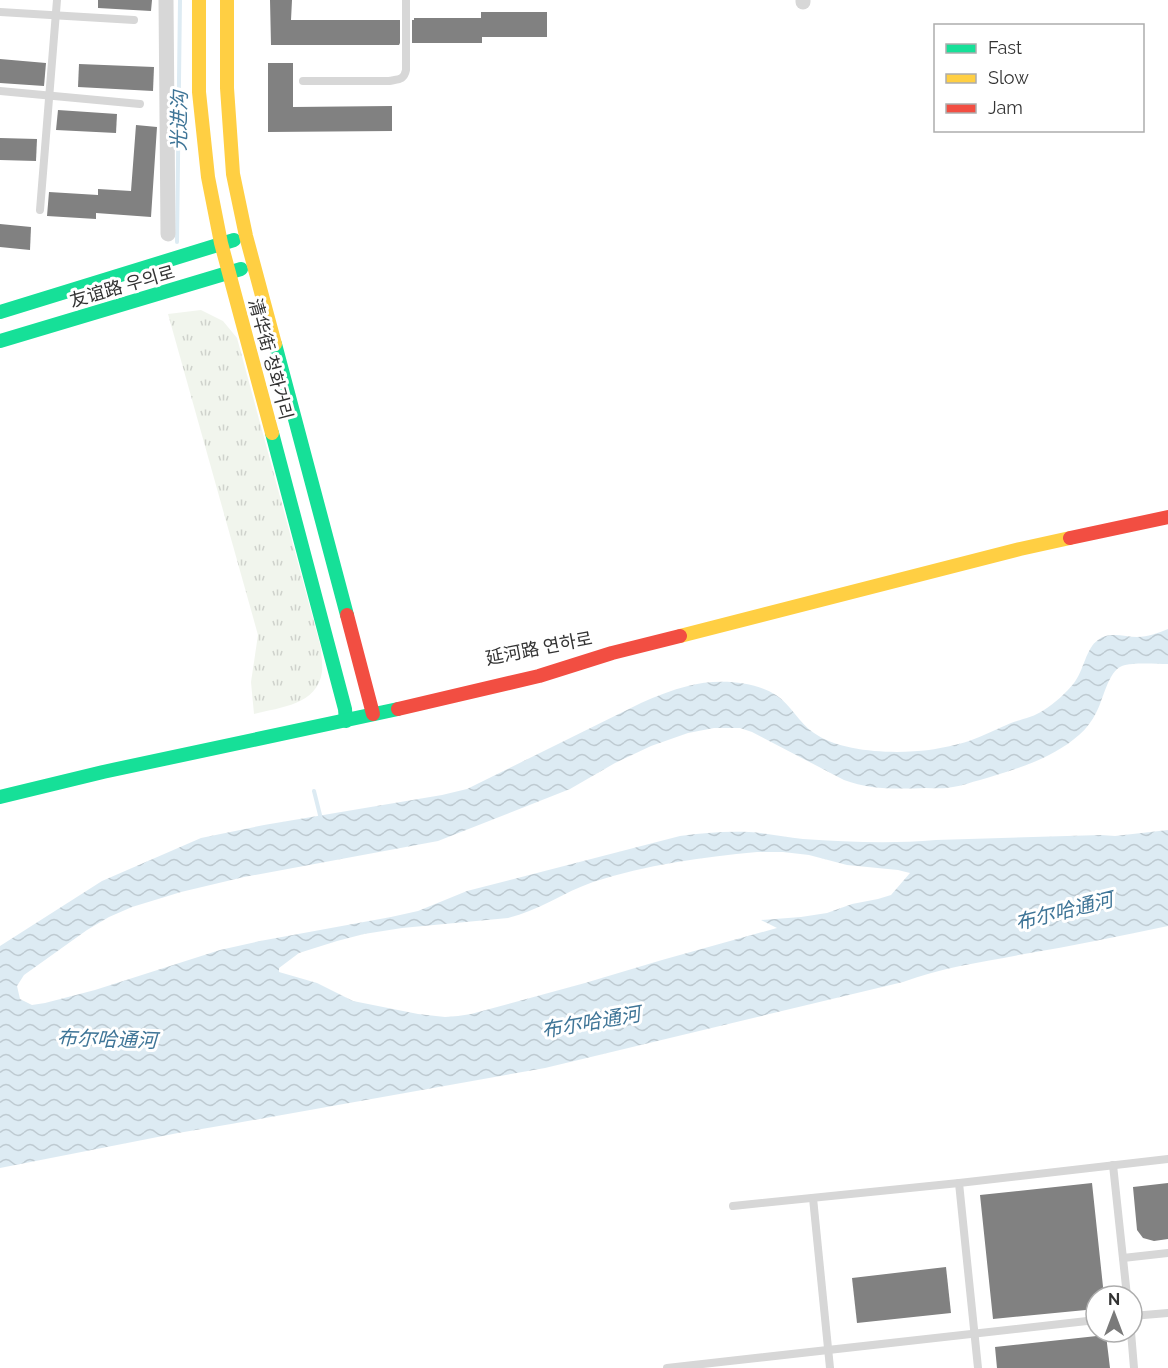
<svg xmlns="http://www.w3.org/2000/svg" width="1168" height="1368" viewBox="0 0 1168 1368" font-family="Raleway,'Noto Sans SC','Noto Sans KR',sans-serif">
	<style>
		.grass { fill: url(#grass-tufts) }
		.water { fill: url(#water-waves); fill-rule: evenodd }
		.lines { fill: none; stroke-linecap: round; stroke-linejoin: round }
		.stream { stroke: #ddebf3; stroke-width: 4 }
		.building { fill: #818181 }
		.lane { stroke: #d7d7d7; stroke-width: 8 }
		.street { stroke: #d7d7d7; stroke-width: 15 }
		.fast { stroke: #16e098; stroke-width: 14 }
		.slow { stroke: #ffcf43; stroke-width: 14 }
		.jam { stroke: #f24e42; stroke-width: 14 }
		.labels { text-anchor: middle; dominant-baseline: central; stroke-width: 6; stroke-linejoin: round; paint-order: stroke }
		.street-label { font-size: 18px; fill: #333; stroke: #fff }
		.water-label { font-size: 20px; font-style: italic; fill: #3f7597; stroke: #fff }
	</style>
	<defs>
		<pattern id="grass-tufts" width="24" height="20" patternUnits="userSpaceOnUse" patternTransform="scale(1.5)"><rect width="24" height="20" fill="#f1f5ed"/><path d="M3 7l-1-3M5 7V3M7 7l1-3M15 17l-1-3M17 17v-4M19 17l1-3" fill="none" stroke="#cfd2cc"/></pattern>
		<pattern id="water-waves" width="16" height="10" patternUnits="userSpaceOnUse" patternTransform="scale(1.5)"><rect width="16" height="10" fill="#ddebf3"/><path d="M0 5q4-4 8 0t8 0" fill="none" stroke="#becad1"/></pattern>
	</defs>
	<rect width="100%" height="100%" fill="#fff"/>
	<path class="grass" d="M201 310 223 321 237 338 321 648C321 656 323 664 322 672 317 705 281 707 254 714L251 682 258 635 168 314Z"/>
	<path class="water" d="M1168 629V664C1156 664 1133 662 1122 666 1108 671 1103 701 1096 713 1092 721 1086 729 1079 735 1052 759 1014 770 980 780 971 782 962 786 953 787 944 789 935 788 926 788 898 789 870 790 844 780L752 732 740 728H714L688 733 651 746 615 763 570 789 438 841 244 877 181 892 132 907 109 917 87 930 24 975 17 986 20 999 32 1005 45 1003 95 990 220 950 260 941 391 917 418 911 467 891 680 836C702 833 726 831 749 832 767 833 785 837 803 839 847 842 892 844 936 840L1101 835 1115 836 1168 830V926C1120 936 1072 946 1024 954 984 962 942 967 903 982L545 1068 231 1124 178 1133 0 1168V946L102 881 201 838 264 825 442 795 467 789 641 703C656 696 672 690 688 686 714 679 753 680 776 695 791 705 799 723 814 733 842 753 896 754 929 750 942 748 957 745 969 741 983 736 996 729 1011 723 1022 719 1034 717 1044 710 1055 703 1066 693 1074 683 1084 670 1086 648 1098 640 1109 631 1125 637 1137 637 1148 637 1158 633 1168 629ZM757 852H783L809 855 847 865 898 870 910 873 891 895 878 899 852 904 827 913 801 917 761 920 777 928 662 960 585 983 471 1014 458 1016 445 1017 418 1014 353 1001 317 983 279 972V968L299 953 337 941 364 934 402 928 508 918C538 911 564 892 593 882 646 865 702 857 757 852Z"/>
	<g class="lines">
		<g class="stream">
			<path d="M177 242 180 0"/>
			<path d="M314 791 321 819"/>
		</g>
	</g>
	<g class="building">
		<path d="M98 0H152L151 11 98 8Z"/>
		<path d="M270 0H292L291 20H400V43L399 45H271Z"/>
		<path d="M481 12H547V37H482V43H412V20H414V18H481Z"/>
		<path d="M0 59 46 63 44 86 0 83Z"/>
		<path d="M268 63H293V107L392 106V131L268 132Z"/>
		<path d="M79 64 154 67 153 91 78 87Z"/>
		<path d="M58 110 117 114 116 133 56 130Z"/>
		<path d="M136 125 157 127 151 217 96 213V219L47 216 49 192 98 195V189L131 191Z"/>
		<path d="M0 138 37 139 36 161 0 160Z"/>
		<path d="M0 224 31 227 30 250 0 247Z"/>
		<path d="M1092 1183 1104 1296H1096V1309L993 1319 980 1195Z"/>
		<path d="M1168 1183V1239L1154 1241 1143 1238 1137 1230 1133 1187Z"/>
		<path d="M946 1267 951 1313 857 1323 852 1278Z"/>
		<path d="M1106 1335 1110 1368H997L995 1347Z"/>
	</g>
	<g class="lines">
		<g class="lane">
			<path d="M0 12 134 20"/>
			<path d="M303 81H389C399 79 404 80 406 70V0"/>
			<path d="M0 91 140 104"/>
			<path d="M40 210 57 0"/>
			<path d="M1113 1165 1127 1296"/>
			<path d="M959 1183 978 1368"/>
			<path d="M813 1198 830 1368"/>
			<path d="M733 1206 959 1183 1168 1159"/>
			<path d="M1123 1258 1168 1253"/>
			<path d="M1132 1316 1168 1313"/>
			<path d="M1131 1332 1134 1368"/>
			<path d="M667 1368 1096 1320"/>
		</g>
		<g class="street">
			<path d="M166 0 168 234"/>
			<path d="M803 0V2"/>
		</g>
		<g class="fast">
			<path d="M0 312 234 240"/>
			<path d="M0 341 241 269"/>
			<path d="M275 344 347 615"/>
			<path d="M272 433 345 709 346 721"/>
			<path d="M0 797 103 772 398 709"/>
		</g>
		<g class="slow">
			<path d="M199 0V92L208 177 221 243 272 433"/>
			<path d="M227 0V88L233 174 246 236 275 344"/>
			<path d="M680 636 1020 549 1070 538"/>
		</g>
		<g class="jam">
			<path d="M1070 538 1168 517"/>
			<path d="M347 615 373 714"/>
			<path d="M398 709 539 676 612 653 680 636"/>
		</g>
	</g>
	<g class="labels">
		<g class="street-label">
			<text transform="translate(122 286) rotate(-16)">友谊路 우의로</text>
			<text transform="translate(271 359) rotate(75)">清华街 청화거리</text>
			<text transform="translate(539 648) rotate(-11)">延河路 연하로</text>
		</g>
		<g class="water-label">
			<text transform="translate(179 121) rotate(-89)">光进沟</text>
			<text transform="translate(1064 911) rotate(-14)">布尔哈通河</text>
			<text transform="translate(591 1022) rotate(-10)">布尔哈通河</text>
			<text transform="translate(107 1039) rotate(2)">布尔哈通河</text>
		</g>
	</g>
	<rect x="934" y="24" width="210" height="108" fill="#ffffff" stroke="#adadad" stroke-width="1.5"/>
	<rect x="946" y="44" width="30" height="9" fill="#16e098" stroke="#adadad" stroke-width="1.5"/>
	<text x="988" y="54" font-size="18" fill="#333333">Fast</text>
	<rect x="946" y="74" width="30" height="9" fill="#ffcf43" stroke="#adadad" stroke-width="1.5"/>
	<text x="988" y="84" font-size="18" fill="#333333">Slow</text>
	<rect x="946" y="104" width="30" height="9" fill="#f24e42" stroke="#adadad" stroke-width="1.5"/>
	<text x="988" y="114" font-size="18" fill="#333333">Jam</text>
	<g transform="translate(1114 1314)"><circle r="28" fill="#ffffff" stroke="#adadad" stroke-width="1.5"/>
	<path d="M0-4.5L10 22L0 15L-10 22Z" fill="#7a7a7a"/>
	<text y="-9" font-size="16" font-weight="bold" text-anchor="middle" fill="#333333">N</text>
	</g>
</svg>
